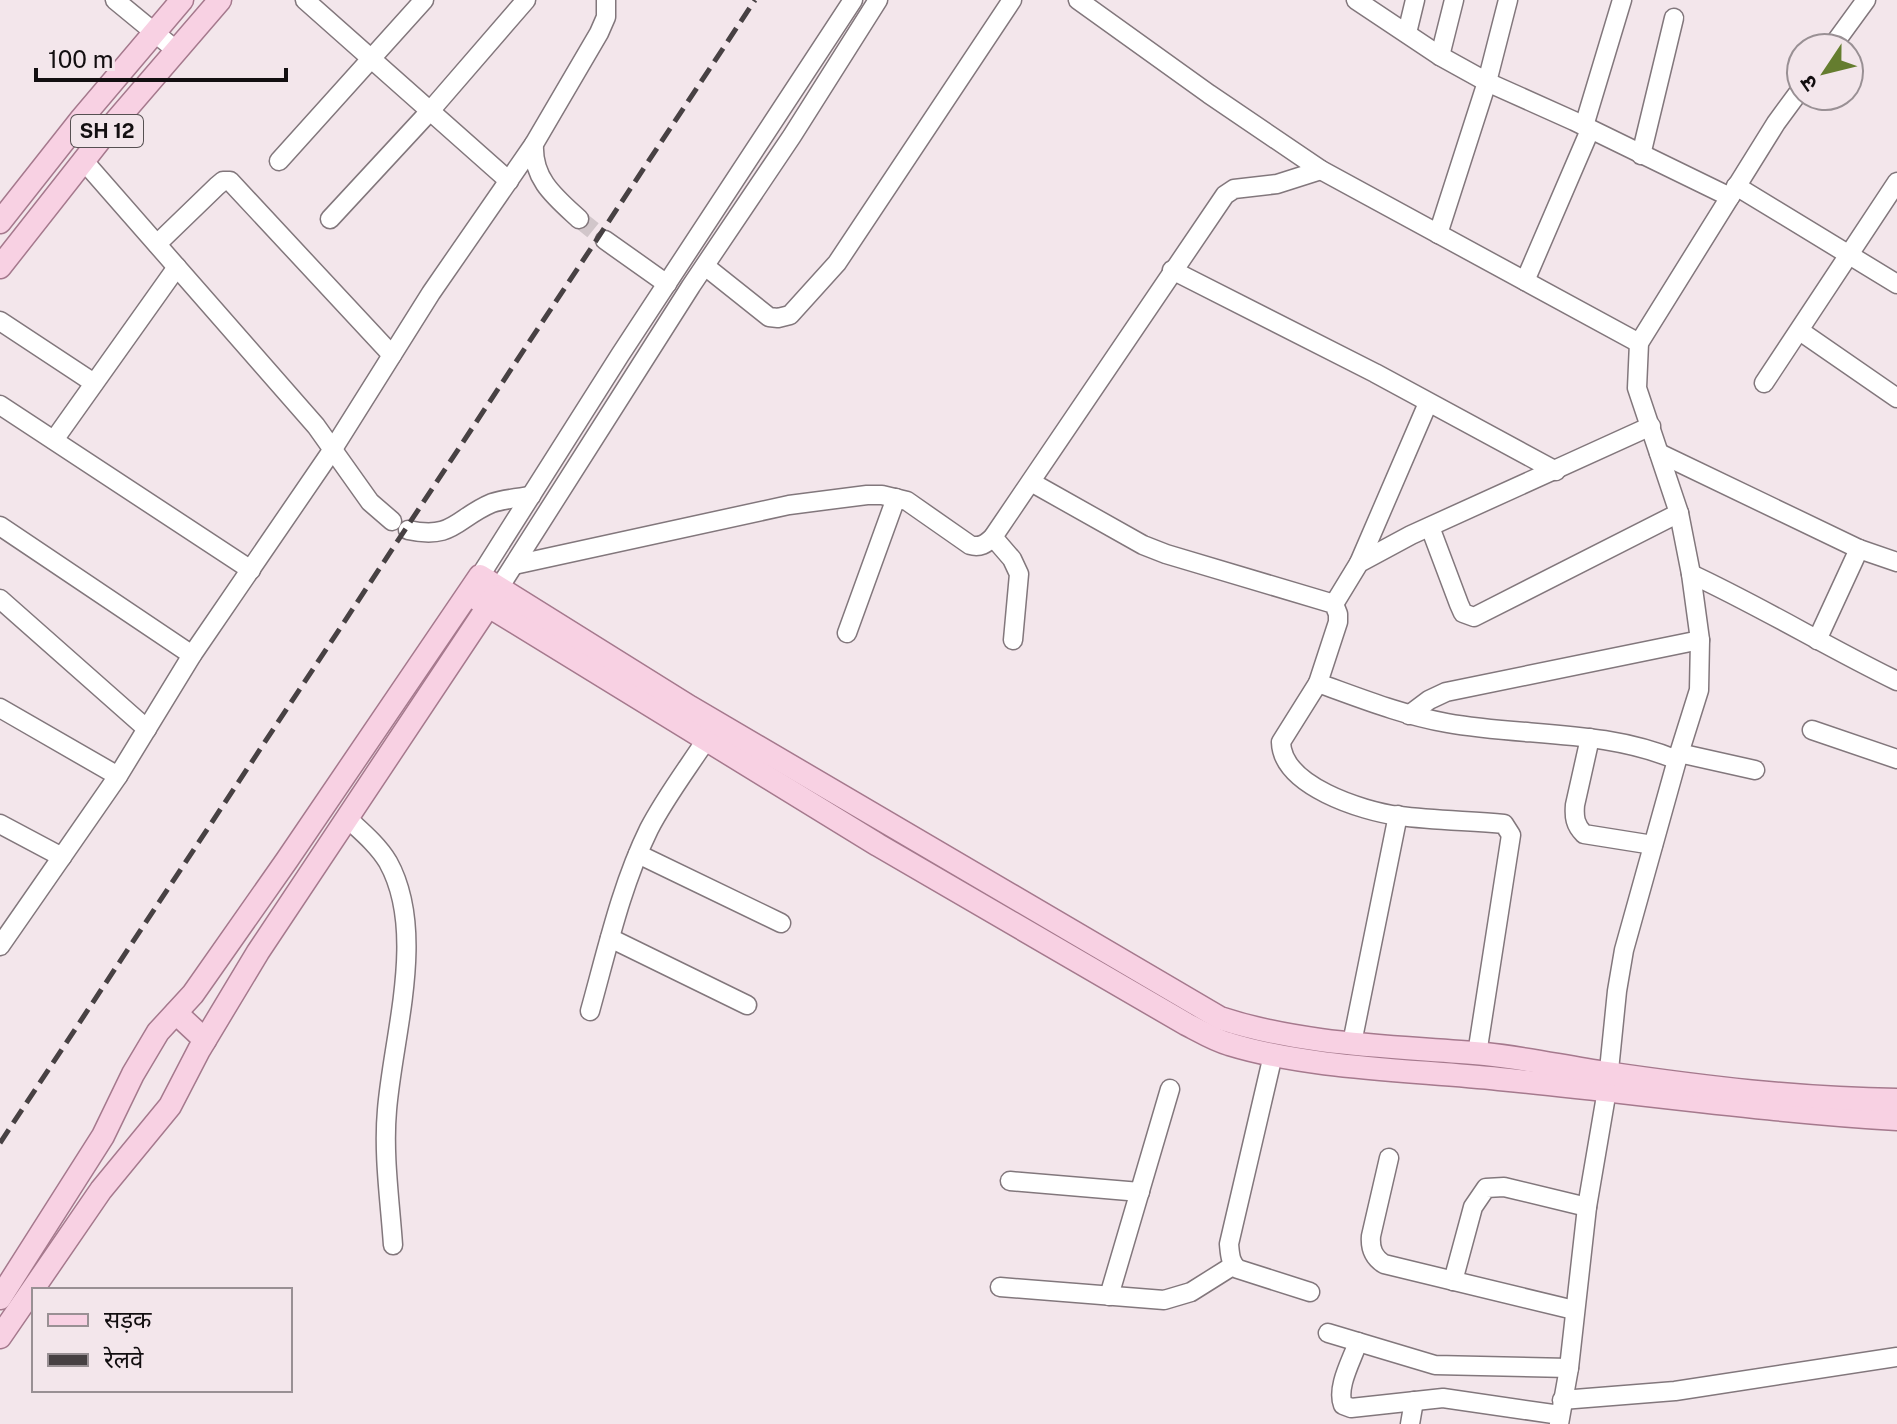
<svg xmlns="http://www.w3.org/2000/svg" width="1897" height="1424" viewBox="0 0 1897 1424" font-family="'Public Sans','Noto Sans Devanagari',sans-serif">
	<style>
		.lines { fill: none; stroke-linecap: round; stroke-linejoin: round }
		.minor-tunnel { stroke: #d1c6ca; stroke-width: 18; stroke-dasharray: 18 9; stroke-linecap: butt }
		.minor-casing { stroke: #82777c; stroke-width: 21 }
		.major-casing { stroke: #a5798d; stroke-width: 25 }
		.minor { stroke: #fff; stroke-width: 18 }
		.major { stroke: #f8d1e3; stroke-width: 22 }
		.rail { stroke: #474143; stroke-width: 5; stroke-dasharray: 16 8; stroke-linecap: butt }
		.labels { text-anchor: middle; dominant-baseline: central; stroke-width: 6; stroke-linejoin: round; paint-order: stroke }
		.shield { fill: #f3e6eb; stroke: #565052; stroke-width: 2 }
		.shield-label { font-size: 20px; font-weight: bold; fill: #130f11 }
	</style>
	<rect width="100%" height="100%" fill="#f3e6eb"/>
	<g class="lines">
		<path class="minor-tunnel" d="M579 219 605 240"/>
		<g class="minor-casing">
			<g id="minor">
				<path d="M115 0 177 51"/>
				<path d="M305 0 509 181"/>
				<path d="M1078 0 1209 94 1321 170 1639 343"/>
				<path d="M1356 0 1440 56 1487 82 1574 121 1730 197"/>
				<path d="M1407 33 1415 0"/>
				<path d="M1831 48 1866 0"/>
				<path d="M1440 56 1454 0"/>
				<path d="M1584 126 1622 0"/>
				<path d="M1641 155 1674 18"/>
				<path d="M83 160 316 426 370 502 392 521"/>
				<path d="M279 161 424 0"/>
				<path d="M1736 186 1897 284"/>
				<path d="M330 219 430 111 526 0"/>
				<path d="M579 219C555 197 532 179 534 144L599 33 606 17V0"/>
				<path d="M1438 234 1487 82 1508 0"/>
				<path d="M605 240 667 284"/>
				<path d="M157 244 217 186 223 181H230L392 355"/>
				<path d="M705 266 769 317 778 318 790 315 837 263 1012 0"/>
				<path d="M1172 270 1375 373 1556 471"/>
				<path d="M1525 281 1590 130"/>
				<path d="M0 321 94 383"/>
				<path d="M1800 331 1897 398"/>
				<path d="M1764 383 1897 182"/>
				<path d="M0 405 251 570"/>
				<path d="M54 440 177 267"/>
				<path d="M1659 453 1859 549 1897 562"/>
				<path d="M1031 482 1143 545 1166 554 1334 604 1338 614V622L1318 683C1360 698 1402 715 1447 723 1525 737 1603 729 1677 760"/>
				<path d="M0 526 192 655"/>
				<path d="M1430 527 1459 604 1463 613 1474 617 1679 513"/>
				<path d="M408 530C454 540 456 518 492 503 504 499 518 498 531 496"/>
				<path d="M993 537 1012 559 1019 574 1013 640"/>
				<path d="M1359 563 1428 403"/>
				<path d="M514 565 789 505 867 495H882L907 501 970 545C980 548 986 544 993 537L1225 195 1234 189 1277 184 1321 170"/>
				<path d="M1691 574C1762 607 1827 647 1897 681"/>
				<path d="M480 576 620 355 853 0"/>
				<path d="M499 588 691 286 792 136 878 0"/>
				<path d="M0 599 147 729"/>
				<path d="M1334 604 1359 563 1411 535 1651 426"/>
				<path d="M847 633 896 498"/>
				<path d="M1817 640 1859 549"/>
				<path d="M1318 683 1281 742C1282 786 1362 811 1399 816 1433 820 1469 821 1504 824L1511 835 1477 1054"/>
				<path d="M0 708 118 776"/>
				<path d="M1409 715 1429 700 1446 692 1700 640"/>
				<path d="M1812 730 1897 759"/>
				<path d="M1590 738 1575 805C1574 817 1575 825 1584 834L1653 845"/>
				<path d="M1679 753 1755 770"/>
				<path d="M347 818C361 831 378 845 388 862 427 932 393 1035 387 1110 383 1154 390 1201 393 1245"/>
				<path d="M0 824 62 857"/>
				<path d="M638 854 781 923"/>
				<path d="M610 938 747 1005"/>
				<path d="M0 946 118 776 192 655 333 449 431 293 534 144"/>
				<path d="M590 1011C607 950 621 886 649 829 665 798 687 769 706 740"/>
				<path d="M1352 1043 1398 815"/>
				<path d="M1273 1055 1229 1244C1230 1254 1230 1263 1238 1269L1310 1292"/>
				<path d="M1389 1158 1371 1236C1370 1248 1373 1257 1384 1264L1574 1310"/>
				<path d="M1010 1181 1140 1192"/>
				<path d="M1453 1281 1473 1207 1486 1188 1504 1187 1587 1207"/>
				<path d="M1000 1287 1164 1300 1191 1292 1234 1265"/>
				<path d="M1109 1296 1170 1089"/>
				<path d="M1328 1333 1435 1365 1569 1368"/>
				<path d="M1358 1342C1352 1360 1336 1387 1343 1405L1351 1408 1443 1398 1560 1415"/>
				<path d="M1562 1400 1675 1391 1897 1357"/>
				<path d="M1410 1424 1414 1401"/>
				<path d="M1559 1424 1569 1368 1587 1207 1607 1090 1617 991 1624 950 1677 760 1699 690 1700 640 1691 574 1679 513 1637 388 1639 343 1776 123 1801 89"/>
			</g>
		</g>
		<g class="major-casing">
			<g id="major">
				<path d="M0 222 82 118 182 0"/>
				<path d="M0 267 103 136 220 0"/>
				<path d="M469 594 878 845 1186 1024C1200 1031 1214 1040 1229 1044 1310 1069 1415 1070 1499 1079 1632 1092 1764 1111 1897 1119"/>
				<path d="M176 1013 205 1040"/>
				<path d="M0 1298 103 1136 133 1074 158 1032 193 994 287 860 480 576 690 707 1220 1018C1305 1046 1396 1046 1485 1054 1525 1058 1565 1067 1606 1073 1702 1087 1800 1099 1897 1100"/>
				<path d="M0 1337 101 1190 170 1106 199 1050 258 952 495 596"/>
			</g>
		</g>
		<use href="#minor" class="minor"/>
		<use href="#major" class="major"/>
		<path class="rail" d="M0 1143 755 0"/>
	</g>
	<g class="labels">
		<rect class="shield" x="71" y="115" width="72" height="32" rx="6"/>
		<g class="shield-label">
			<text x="107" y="131">SH 12</text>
		</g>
	</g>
	<rect x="32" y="1288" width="260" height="104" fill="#f3e6eb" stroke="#999094" stroke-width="2"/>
	<rect x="48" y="1314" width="40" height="12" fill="#f8d1e3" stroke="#999094" stroke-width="2"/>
	<text x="104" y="1328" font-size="24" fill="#130f11">सड़क</text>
	<rect x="48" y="1354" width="40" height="12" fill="#474143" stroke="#999094" stroke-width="2"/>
	<text x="104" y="1368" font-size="24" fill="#130f11">रेलवे</text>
	<g transform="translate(1825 72) rotate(235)"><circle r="38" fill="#f3e6eb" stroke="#999094" stroke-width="2"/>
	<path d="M0-6L14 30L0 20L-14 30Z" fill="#657d2f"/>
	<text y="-12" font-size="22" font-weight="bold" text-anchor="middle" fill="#130f11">उ</text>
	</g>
	<path d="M36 68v12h250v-12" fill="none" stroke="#130f11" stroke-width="4"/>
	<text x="48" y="68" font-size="24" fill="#130f11" stroke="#f3e6eb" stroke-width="6" paint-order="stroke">100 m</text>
</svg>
